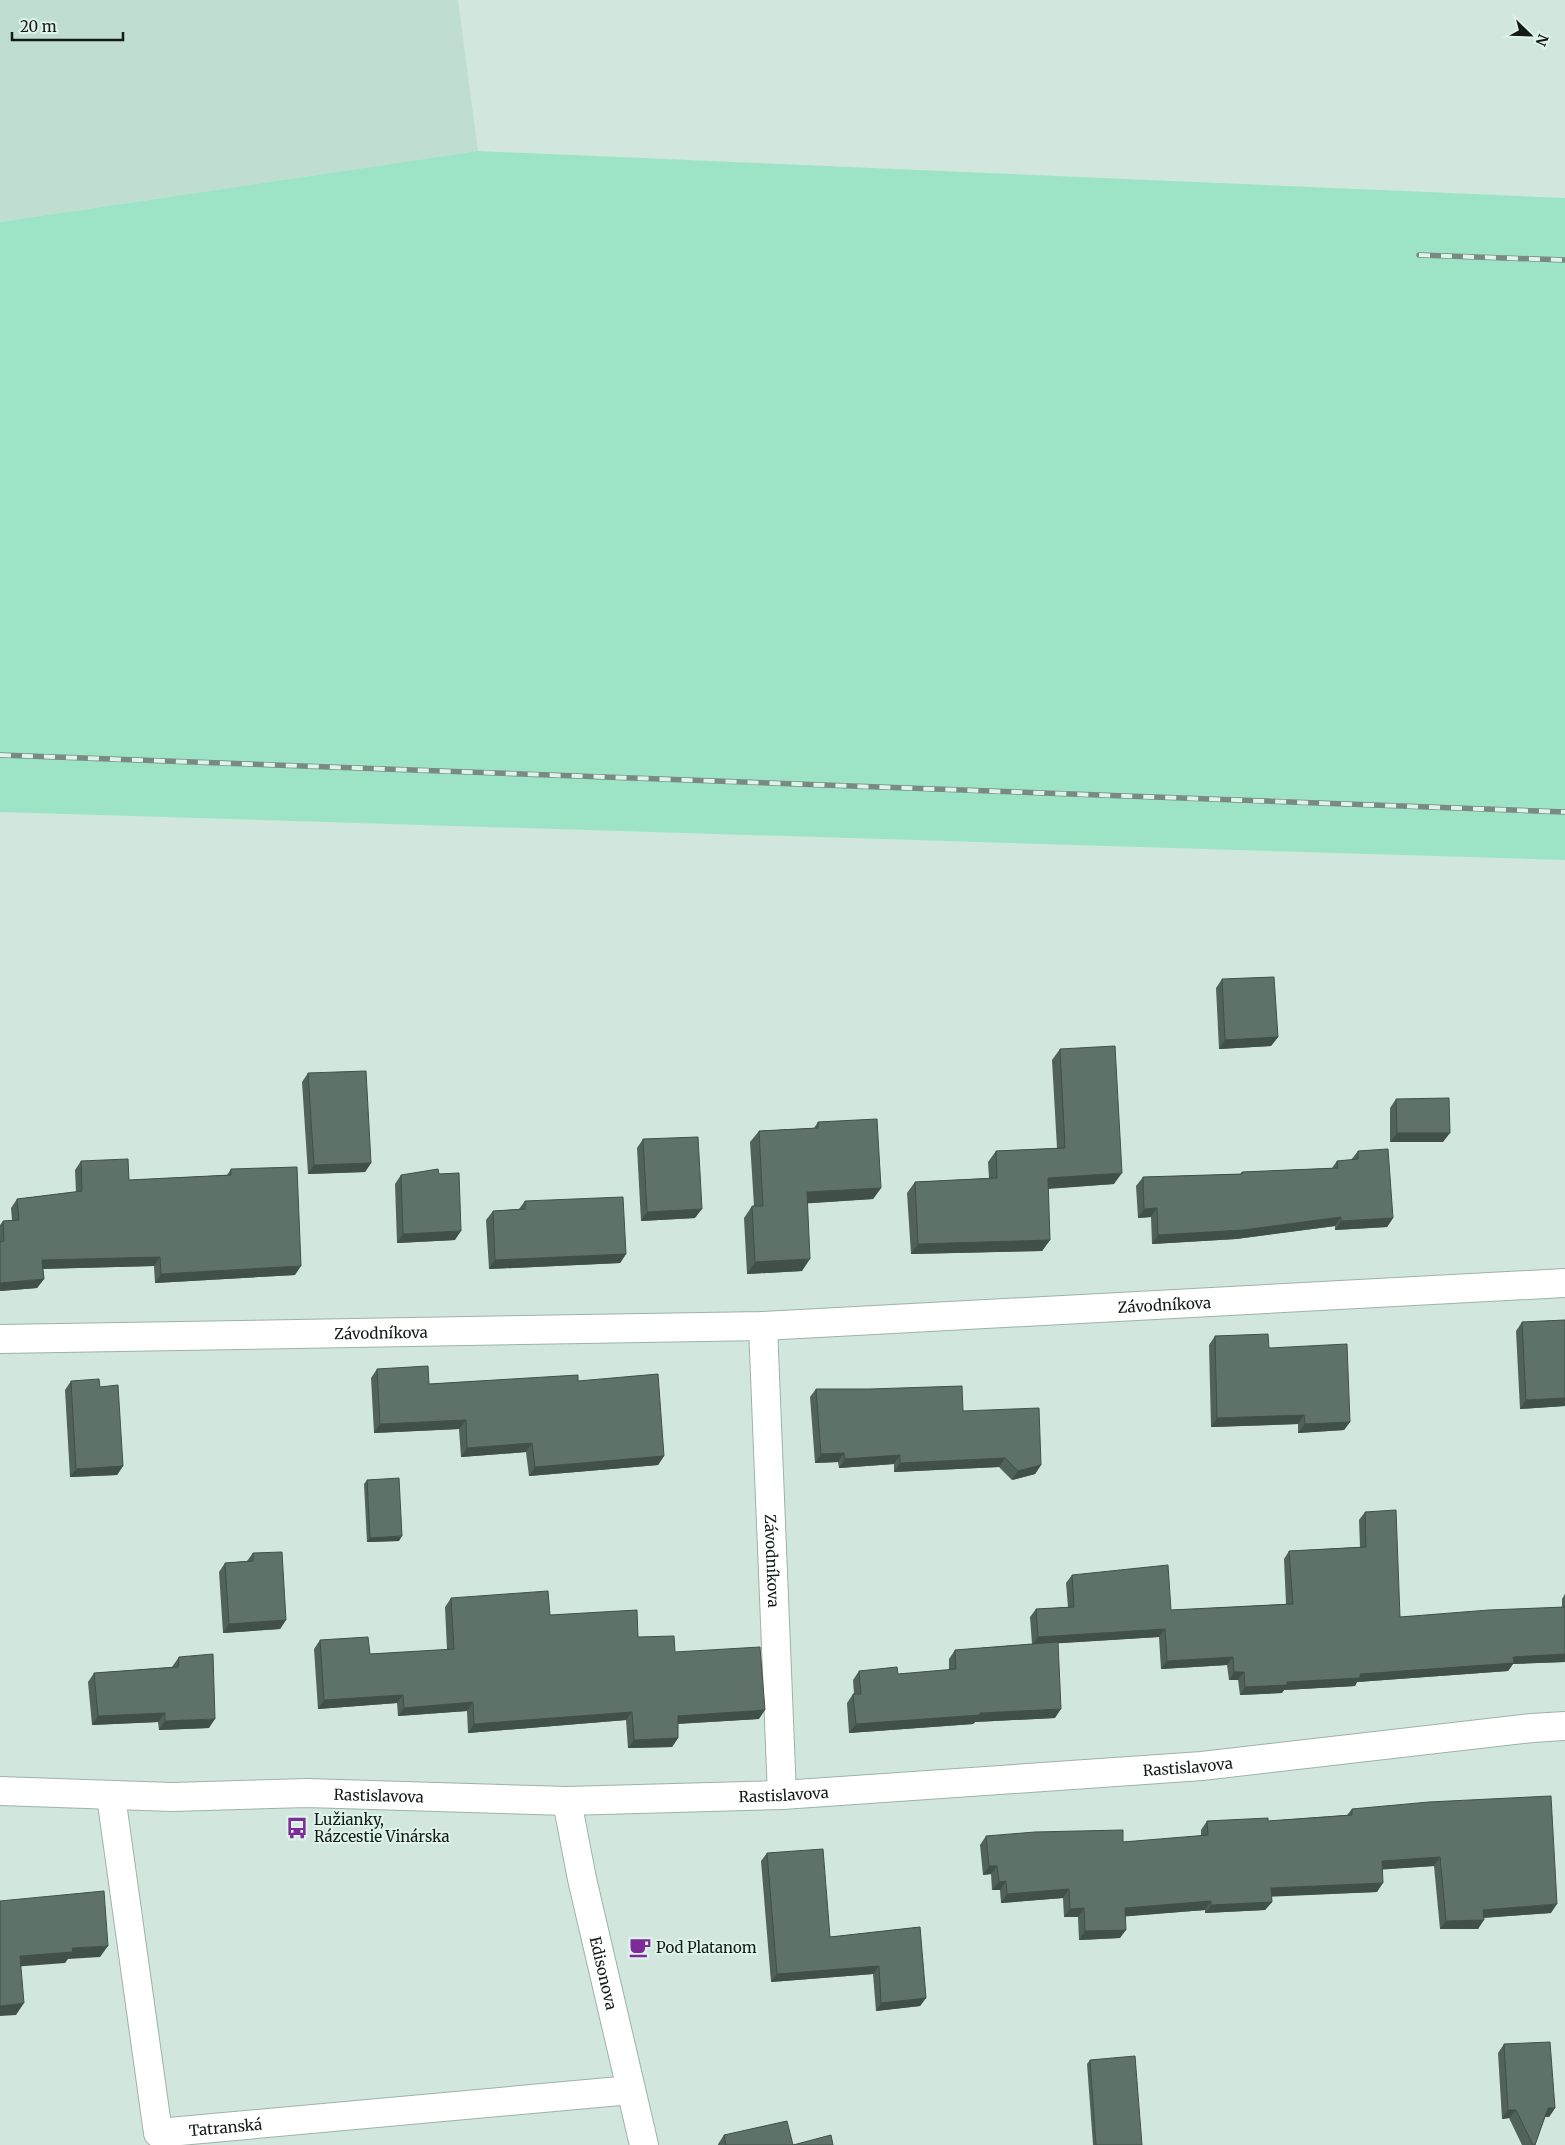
<svg xmlns="http://www.w3.org/2000/svg" width="1565" height="2145" viewBox="0 0 1565 2145" font-family="Merriweather,serif">
	<style>
		.built { fill: #bfded0 }
		.green { fill: #9de4c7 }
		.lines { fill: none; stroke-linecap: round; stroke-linejoin: round }
		.minor-casing { stroke: #9db2a9; stroke-width: 30 }
		.tertiary-casing { stroke: #9db2a9; stroke-width: 30 }
		.minor { stroke: #fff; stroke-width: 28 }
		.tertiary { stroke: #fff; stroke-width: 28 }
		.rail-casing { stroke: #7a8982; stroke-width: 5.5 }
		.rail { stroke: #def4eb; stroke-width: 4; stroke-dasharray: 11; stroke-linecap: butt }
		.wall { fill: #51625a }
		.shaded-wall { fill: #42504a }
		.building { fill: #5e7269; stroke: #42504a }
		.labels { text-anchor: middle; dominant-baseline: central; stroke-width: 4; stroke-linejoin: round; paint-order: stroke }
		.street-label { font-size: 15px; fill: #131a17; stroke: #def4eb }
		.poi-label { font-size: 15px; fill: #131a17; stroke: #def4eb; text-anchor: start }
	</style>
	<rect width="100%" height="100%" fill="#d1e7dd"/>
	<path class="built" d="M0 0H458L478 151 0 222Z"/>
	<path class="green" d="M478 151 1565 198V860L0 812V222Z"/>
	<g class="lines">
		<g class="minor-casing">
			<g id="minor">
				<path id="s1" d="M763 1326 782 1795"/>
				<path id="s2" d="M0 1339 763 1326 1565 1283"/>
				<path id="s3" d="M111 1796 158 2133 631 2090"/>
				<path id="s4" d="M567 1801 582 1879 644 2145"/>
			</g>
		</g>
		<g class="tertiary-casing">
			<g id="tertiary">
				<path id="s5" d="M0 1791 172 1797 307 1793 567 1801 782 1795 1202 1766 1532 1728 1565 1726"/>
			</g>
		</g>
		<use href="#minor" class="minor"/>
		<use href="#tertiary" class="tertiary"/>
		<g class="rail-casing">
			<g id="rail">
				<path d="M1419 255 1565 260"/>
				<path d="M0 755 1565 812"/>
			</g>
		</g>
		<use href="#rail" class="rail"/>
	</g>
	<g class="wall">
		<path d="M1222 979 1278 1037 1271 1046 1219 1049 1216 988Z"/>
		<path d="M1060 1049 1114 1184 1048 1189 1050 1240 1042 1251 911 1254 907 1193 915 1182 989 1178 988 1162 996 1151 1057 1148 1052 1060Z"/>
		<path d="M308 1073 371 1163 365 1172 308 1174 302 1082Z"/>
		<path d="M1396 1099 1443 1142H1390V1108Z"/>
		<path d="M818 1122 881 1188 873 1199 807 1203 802 1271 747 1274 744 1218 752 1206H754L750 1142 759 1131 814 1128Z"/>
		<path d="M643 1139 695 1218 641 1221 637 1148Z"/>
		<path d="M1358 1151 1393 1218 1387 1227 1335 1230V1226L1236 1239 1152 1244 1151 1217 1138 1218 1136 1186 1143 1177 1240 1174 1242 1172 1332 1168 1337 1161 1351 1160Z"/>
		<path d="M81 1161 129 1180 227 1175 231 1169 295 1275 155 1283 154 1266 43 1269 44 1279 37 1288 0 1291V1225L3 1221 12 1220 11 1208 17 1199 76 1192 75 1170Z"/>
		<path d="M439 1174 455 1240 397 1243 395 1184 401 1175Z"/>
		<path d="M525 1201 626 1254 620 1263 489 1269 486 1220 493 1211 519 1209Z"/>
		<path d="M1565 1320V1406L1520 1409 1516 1331 1522 1322Z"/>
		<path d="M1215 1336 1269 1348 1350 1422 1344 1430 1298 1433V1424L1211 1427 1209 1345Z"/>
		<path d="M377 1369 429 1384 578 1381 664 1456 658 1465 529 1476 526 1452 461 1457 459 1429 374 1433 371 1378Z"/>
		<path d="M71 1381 100 1387 123 1466 117 1475 70 1477 65 1390Z"/>
		<path d="M816 1389 963 1411 1041 1465 1035 1474 1012 1480 999 1467 894 1472V1464L839 1468 838 1462 815 1463 810 1397Z"/>
		<path d="M367 1480 399 1541 367 1542 364 1484Z"/>
		<path d="M1365 1512 1400 1617 1562 1607V1599L1565 1594V1662L1513 1664 1508 1671 1357 1682 1355 1686 1284 1690 1282 1693 1240 1695 1238 1680H1229L1227 1665 1161 1669 1159 1637 1058 1643 1055 1718 975 1722 973 1724 849 1733 847 1703 853 1694H854L853 1680 859 1671 898 1674 949 1670V1659L955 1650 1032 1644 1030 1617 1036 1609 1068 1607 1066 1583 1072 1575 1171 1610 1286 1604 1284 1559 1289 1551 1360 1547 1359 1520Z"/>
		<path d="M253 1553 286 1620 280 1629 223 1633 219 1572 225 1563 247 1561Z"/>
		<path d="M451 1598 550 1615 638 1637 675 1652 759 1719 678 1724V1738L672 1747 628 1748 626 1720 468 1733 467 1711 398 1716 397 1703 318 1709 314 1649 320 1640 370 1654 447 1650 445 1607Z"/>
		<path d="M179 1657 209 1728 159 1730 158 1722 92 1725 88 1682 94 1673 172 1667Z"/>
		<path d="M1352 1809 1551 1913 1484 1918 1478 1929H1440L1434 1866 1382 1869 1377 1892 1271 1896 1272 1902 1265 1910 1205 1913V1910L1126 1916 1120 1938 1079 1940 1078 1917H1064L1063 1898 1001 1903 1000 1890H992L991 1874 983 1875 980 1845 986 1836 1123 1842 1201 1836V1830L1207 1821H1268L1347 1815Z"/>
		<path d="M767 1853 830 1937 920 1927 926 1998 920 2006 876 2011 873 1974 771 1982 761 1861Z"/>
		<path d="M1504 2044 1555 2108 1549 2117H1545L1535 2145H1522L1509 2118 1502 2119 1498 2053Z"/>
		<path d="M1090 2060 1142 2145H1093L1087 2064Z"/>
		<path d="M724 2135 793 2145H833H718V2144Z"/>
	</g>
	<g class="shaded-wall">
		<path d="M1278 1037 1271 1046 1219 1049 1225 1040Z"/>
		<path d="M1397 1133H1450L1443 1142H1390Z"/>
		<path d="M371 1163 365 1172 308 1174 314 1165Z"/>
		<path d="M1122 1173 1114 1184 1040 1189 1048 1178Z"/>
		<path d="M881 1188 873 1199 799 1204 807 1192Z"/>
		<path d="M1157 1208 1151 1217 1138 1218 1144 1209Z"/>
		<path d="M702 1209 695 1218 641 1221 647 1212Z"/>
		<path d="M1341 1217 1335 1226 1236 1239 1152 1244 1158 1235Z"/>
		<path d="M1393 1218 1387 1227 1335 1230 1341 1221Z"/>
		<path d="M461 1231 455 1240 397 1243 403 1234Z"/>
		<path d="M1050 1240 1042 1251 911 1254 918 1244Z"/>
		<path d="M626 1254 620 1263 489 1269 495 1260Z"/>
		<path d="M160 1257 154 1266 36 1269 42 1260Z"/>
		<path d="M810 1259 802 1271 747 1274 755 1262Z"/>
		<path d="M301 1266 295 1275 155 1283 161 1274Z"/>
		<path d="M44 1279 37 1288 0 1291V1283Z"/>
		<path d="M1565 1398V1406L1520 1409 1526 1400Z"/>
		<path d="M1304 1415 1298 1424 1211 1427 1217 1418Z"/>
		<path d="M466 1420 459 1429 374 1433 380 1424Z"/>
		<path d="M1350 1422 1344 1430 1298 1433 1305 1424Z"/>
		<path d="M532 1443 526 1452 461 1457 467 1448Z"/>
		<path d="M844 1453 838 1462 815 1463 821 1454Z"/>
		<path d="M900 1455 894 1464 839 1468 845 1459Z"/>
		<path d="M664 1456 658 1465 529 1476 535 1467Z"/>
		<path d="M1005 1458 999 1467 894 1472 900 1463Z"/>
		<path d="M1041 1465 1035 1474 1012 1480 1018 1471Z"/>
		<path d="M123 1466 117 1475 70 1477 76 1469Z"/>
		<path d="M402 1536 399 1541 367 1542 370 1538Z"/>
		<path d="M286 1620 280 1629 223 1633 229 1624Z"/>
		<path d="M1165 1629 1159 1637 1032 1645 1038 1637Z"/>
		<path d="M1565 1654V1662L1513 1664 1508 1671 1357 1682 1355 1686 1284 1690 1282 1693 1240 1695 1245 1687 1287 1682 1513 1657Z"/>
		<path d="M1233 1657 1227 1665 1161 1669 1167 1661Z"/>
		<path d="M1234 1672H1244L1238 1680H1229Z"/>
		<path d="M403 1695 397 1703 318 1709 324 1700Z"/>
		<path d="M473 1702 467 1711 398 1716 404 1708Z"/>
		<path d="M1061 1709 1055 1718 975 1722 973 1724 849 1733 856 1724 980 1713Z"/>
		<path d="M765 1710 759 1719 672 1724 678 1716Z"/>
		<path d="M632 1712 626 1720 468 1733 474 1724Z"/>
		<path d="M165 1713 158 1722 92 1725 98 1716Z"/>
		<path d="M215 1719 209 1728 159 1730 165 1721Z"/>
		<path d="M678 1738 672 1747 628 1748 634 1740Z"/>
		<path d="M1440 1857 1434 1866 1376 1870 1382 1861Z"/>
		<path d="M989 1866H997L991 1874 983 1875Z"/>
		<path d="M1006 1881 1000 1890H992L999 1882Z"/>
		<path d="M1383 1883 1377 1892 1265 1897 1271 1888Z"/>
		<path d="M1069 1889 1063 1898 1001 1903 1007 1894Z"/>
		<path d="M1211 1901 1205 1910 1119 1917 1125 1908Z"/>
		<path d="M1272 1902 1265 1910 1205 1913 1211 1905Z"/>
		<path d="M1557 1904 1551 1913 1477 1918 1483 1910Z"/>
		<path d="M1084 1908 1078 1917H1064L1070 1909Z"/>
		<path d="M1484 1920 1478 1929H1440L1446 1921Z"/>
		<path d="M1126 1930 1120 1938 1079 1940 1085 1931Z"/>
		<path d="M108 1946 100 1957 68 1959 65 1963 12 1967 20 1956 72 1948Z"/>
		<path d="M879 1966 873 1974 771 1982 777 1974Z"/>
		<path d="M926 1998 920 2006 876 2011 881 2003Z"/>
		<path d="M24 2003 16 2015 0 2016V2006Z"/>
		<path d="M1548 2108H1555L1549 2117H1541Z"/>
		<path d="M1508 2110H1516L1509 2118 1502 2119Z"/>
	</g>
	<g class="building">
		<path d="M1274 977 1278 1037 1225 1040 1222 979Z"/>
		<path d="M1115 1046 1122 1173 1048 1178 1050 1240 918 1244 915 1182 997 1178 996 1151 1065 1148 1060 1049Z"/>
		<path d="M366 1071 371 1163 314 1165 308 1073Z"/>
		<path d="M1449 1098 1450 1133H1397L1396 1099Z"/>
		<path d="M877 1119 881 1188 807 1192 810 1259 755 1262 752 1206H763L759 1131 818 1128V1122Z"/>
		<path d="M698 1137 702 1209 647 1212 643 1139Z"/>
		<path d="M1388 1149 1393 1218 1341 1221V1217L1243 1230 1158 1235 1157 1208 1144 1209 1143 1177 1242 1174V1172L1338 1168 1337 1161 1358 1159V1151Z"/>
		<path d="M128 1159 129 1180 231 1175V1169L297 1167 301 1266 161 1274 160 1257 42 1260 44 1279 0 1283V1242L4 1241 3 1221 19 1220 17 1199 82 1191 81 1161Z"/>
		<path d="M438 1169 439 1174 459 1173 461 1231 403 1234 401 1175Z"/>
		<path d="M623 1197 626 1254 495 1260 493 1211 525 1209V1201Z"/>
		<path d="M1565 1320V1398L1526 1400 1522 1322Z"/>
		<path d="M1268 1334 1269 1348 1347 1344 1350 1422 1305 1424 1304 1415 1217 1418 1215 1336Z"/>
		<path d="M428 1366 429 1384 578 1375V1381L658 1374 664 1456 535 1467 532 1443 467 1448 466 1420 380 1424 377 1369Z"/>
		<path d="M99 1379 100 1387 118 1385 123 1466 76 1469 71 1381Z"/>
		<path d="M962 1386 963 1411 1039 1408 1041 1465 1018 1471 1005 1458 900 1463V1455L845 1459 844 1453 821 1454 816 1389H870Z"/>
		<path d="M399 1478 402 1536 370 1538 367 1480Z"/>
		<path d="M1396 1510 1400 1617 1489 1610 1565 1607V1654L1513 1657 1514 1663 1360 1674V1678L1287 1682V1685L1245 1687 1244 1672H1234L1233 1657 1167 1661 1165 1629 1038 1637 1036 1609 1074 1607 1072 1575 1168 1565 1171 1610 1293 1604 1289 1551 1366 1547 1365 1512Z"/>
		<path d="M282 1552 286 1620 229 1624 225 1563 253 1561V1553Z"/>
		<path d="M548 1591 550 1615 637 1610 638 1637 674 1636 675 1652 760 1647 765 1710 678 1716V1738L634 1740 632 1712 474 1724 473 1702 404 1708 403 1695 324 1700 320 1640 368 1637 370 1654 454 1649 451 1598Z"/>
		<path d="M1058 1642 1061 1709 980 1713V1715L856 1724 853 1694H861L859 1671 897 1667 898 1674 956 1669 955 1650Z"/>
		<path d="M213 1654 215 1719 165 1721V1713L98 1716 94 1673 178 1667 179 1657Z"/>
		<path d="M1551 1796 1557 1904 1483 1910 1484 1920 1446 1921 1440 1857 1382 1861 1383 1883 1271 1888 1272 1902 1211 1905V1901L1125 1908 1126 1930 1085 1931 1084 1908 1070 1909 1069 1889 1007 1894 1006 1881 999 1882 997 1866H989L986 1836 1035 1832 1123 1830V1842L1208 1835 1207 1821 1268 1818V1821L1352 1815V1809L1429 1802Z"/>
		<path d="M823 1849 830 1937 920 1927 926 1998 881 2003 879 1966 777 1974 767 1853Z"/>
		<path d="M104 1891 108 1946 72 1948 73 1952 20 1956 24 2003 0 2006V1901Z"/>
		<path d="M1550 2042 1555 2108H1548L1535 2145H1533L1516 2110H1508L1504 2044Z"/>
		<path d="M1135 2056 1142 2145H1096L1090 2060Z"/>
		<path d="M787 2121 793 2145 831 2135 833 2145H726L724 2135Z"/>
	</g>
	<defs>
		<g id="bus-bare" transform="scale(1.725)"><path d="M-5-6H5V4H4V6H2V4H-2V6H-4V4H-5ZM-3.5-4V0h7V-4ZM-3.5 1.2v1.5H-2V1.2ZM2 1.2v1.5H3.5V1.2Z" fill="#7f2a99" stroke="#def4eb" stroke-width="2.5" paint-order="stroke"/></g>
		<g id="cafe-bare" transform="scale(1.725)"><path d="M-5.5-4.5H6V0H3Q3 3.5 0 3.5H-2.5Q-5.5 3.5-5.5 0ZM3-3.2v2h1.7v-2ZM-6 4.5H4V6H-6Z" fill="#7f2a99" stroke="#def4eb" stroke-width="2.5" paint-order="stroke"/></g>
	</defs>
	<g fill-rule="evenodd">
		<use href="#bus-bare" x="297" y="1828"/>
		<use href="#cafe-bare" x="640" y="1947"/>
	</g>
	<g class="labels">
		<g class="street-label">
			<text stroke="none"><textPath href="#s2" startOffset="1165">Závodníkova</textPath></text>
			<text stroke="none"><textPath href="#s2" startOffset="381">Závodníkova</textPath></text>
			<text stroke="none"><textPath href="#s1" startOffset="235">Závodníkova</textPath></text>
			<text stroke="none"><textPath href="#s5" startOffset="1189">Rastislavova</textPath></text>
			<text stroke="none"><textPath href="#s5" startOffset="784">Rastislavova</textPath></text>
			<text stroke="none"><textPath href="#s5" startOffset="379">Rastislavova</textPath></text>
			<text stroke="none"><textPath href="#s4" startOffset="176">Edisonova</textPath></text>
			<text stroke="none"><textPath href="#s3" startOffset="408">Tatranská</textPath></text>
		</g>
		<g class="poi-label">
			<text x="314" y="1819">Lužianky,<tspan x="314" dy="17">Rázcestie Vinárska</tspan></text>
			<text x="656" y="1947">Pod Platanom</text>
		</g>
	</g>
	<g transform="translate(1530 35) rotate(113)" stroke="#def4eb" stroke-width="4" paint-order="stroke">
	<path d="M0-4L9 19L0 12L-9 19Z" fill="#131a17"/>
	<text y="-8" font-size="14" font-weight="bold" text-anchor="middle" fill="#131a17">N</text>
	</g>
	<path d="M12 32v8h111v-8" fill="none" stroke="#131a17" stroke-width="2.5"/>
	<text x="20" y="32" font-size="15" fill="#131a17" stroke="#def4eb" stroke-width="4" paint-order="stroke">20 m</text>
</svg>
